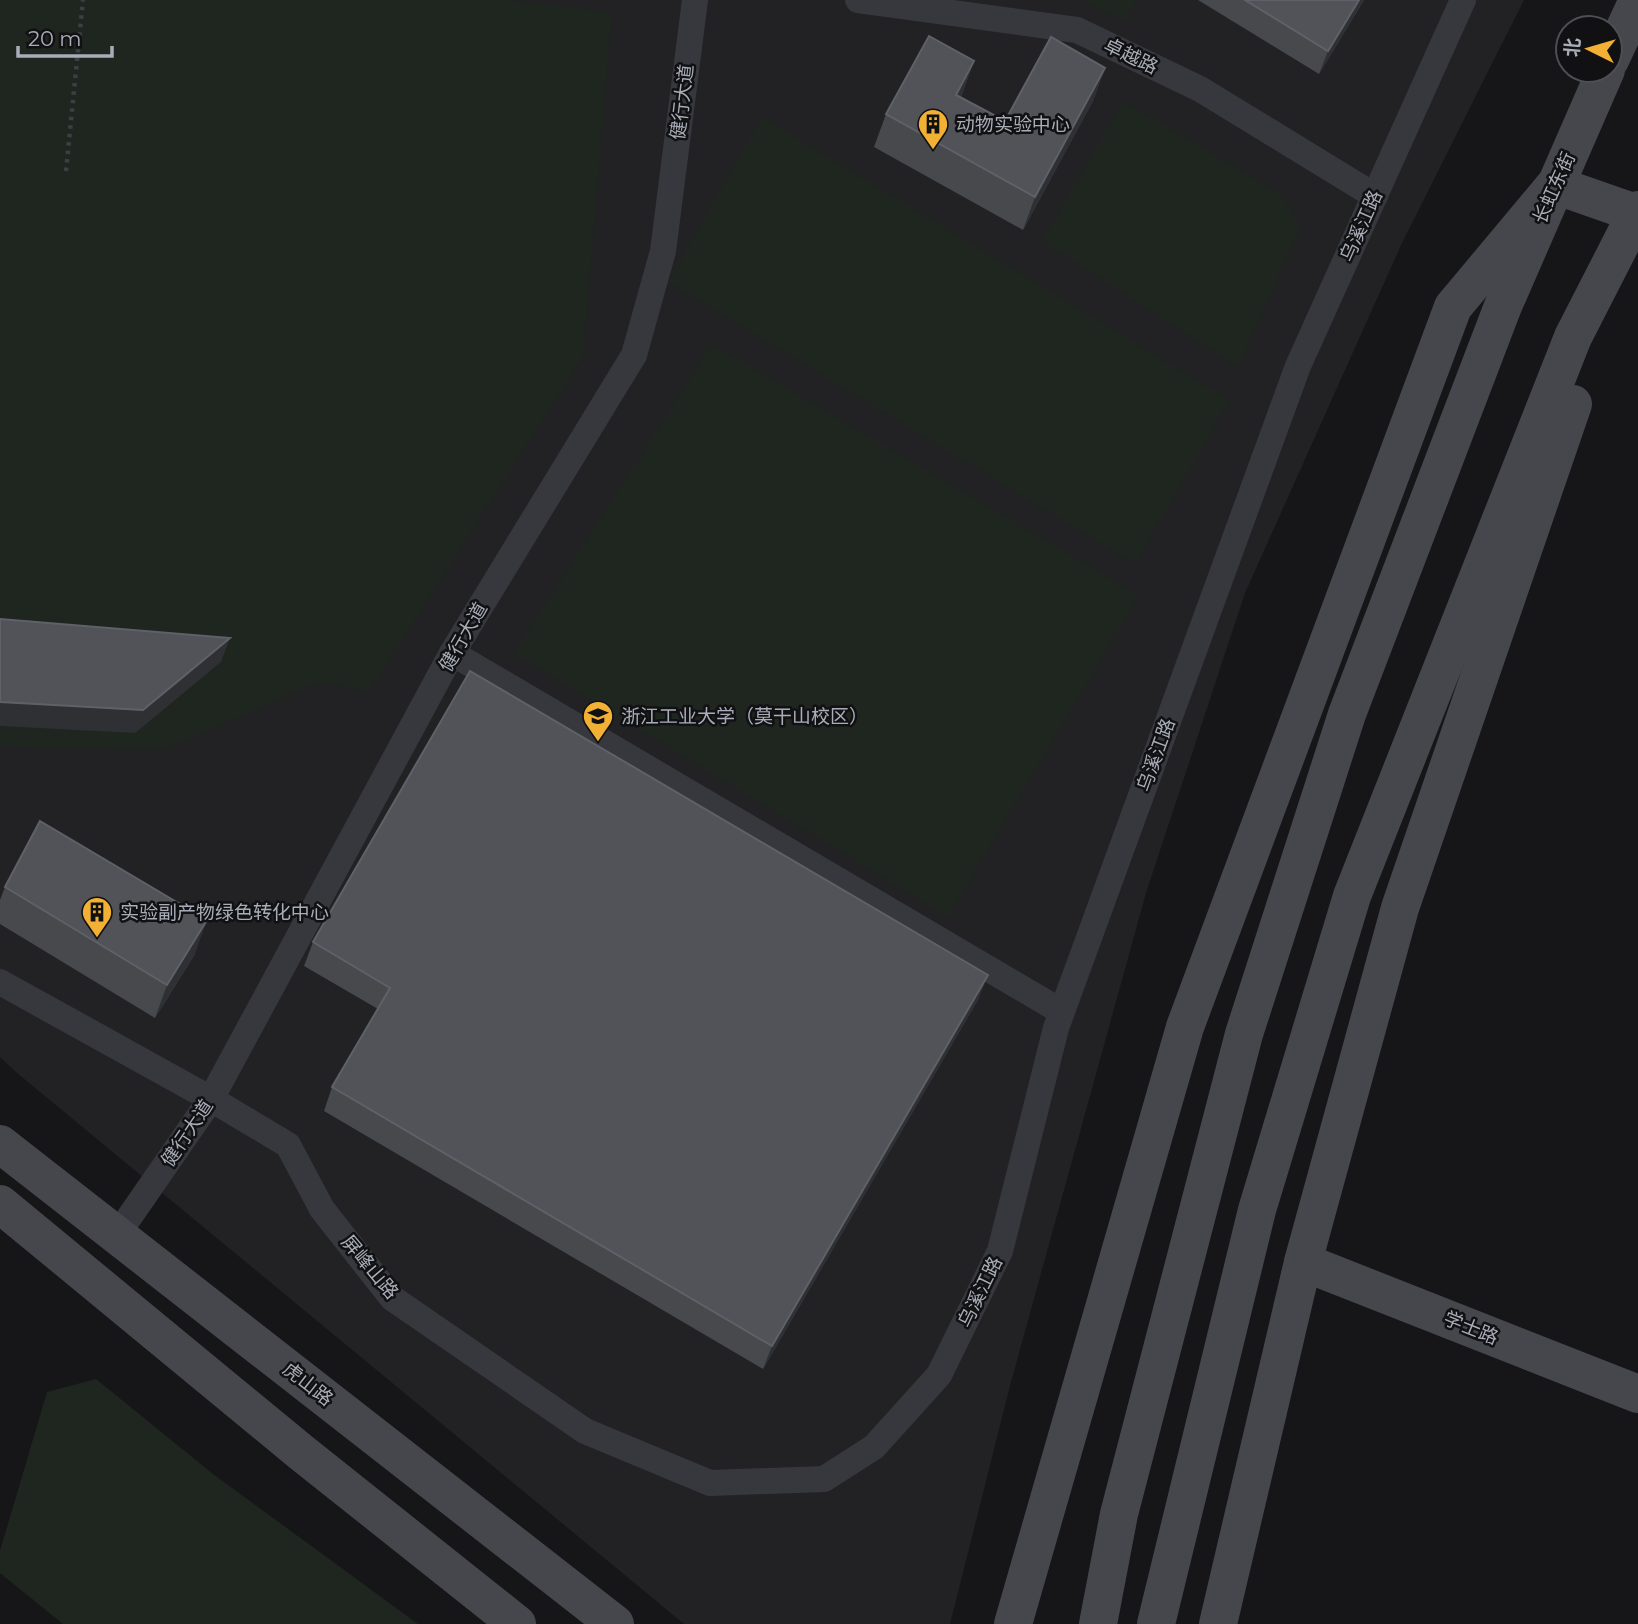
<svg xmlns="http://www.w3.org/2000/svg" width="1638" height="1624" viewBox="0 0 1638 1624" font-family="Montserrat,'Noto Sans SC',sans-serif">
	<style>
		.built { fill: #222225 }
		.green { fill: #1e261f }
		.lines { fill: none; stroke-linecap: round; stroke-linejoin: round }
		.path { stroke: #3d3f44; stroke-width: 4.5; stroke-dasharray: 3.5 5; stroke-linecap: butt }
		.street { stroke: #37383d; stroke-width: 26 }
		.secondary { stroke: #45474d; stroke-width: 38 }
		.wall { fill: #47494d }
		.shaded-wall { fill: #2f3033 }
		.building { fill: #525359; stroke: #5f6168; stroke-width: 2 }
		.labels { text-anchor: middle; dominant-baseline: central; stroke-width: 5; stroke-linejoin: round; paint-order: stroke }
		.street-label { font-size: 19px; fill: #a8adb8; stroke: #111113 }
		.poi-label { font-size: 19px; fill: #a8adb8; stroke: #111113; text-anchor: start }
	</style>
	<rect width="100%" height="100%" fill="#161618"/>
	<path class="built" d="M0 0H1524L1402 243 1245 593 1146 893 1011 1382 950 1624H684L17 1073 0 1057Z"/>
	<g class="green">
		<path d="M0 0H507L612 12 583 357 369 692 320 682 163 750 0 746Z"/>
		<path d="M1082 0H1137L1124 21Z"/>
		<path d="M1123 101 1281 194 1301 227 1238 367 1042 241Z"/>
		<path d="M762 117 1230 400 1135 564 668 282Z"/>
		<path d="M712 344 1139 595 948 917 514 653Z"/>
		<path d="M96 1379 213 1474 418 1624H63L0 1573V1551L47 1392Z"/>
	</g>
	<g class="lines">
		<path class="path" d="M66 171 83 0"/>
		<g class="street">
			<path d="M858 0 1077 30 1200 89 1375 196"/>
			<path d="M452 653 1062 1012"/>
			<path d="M0 982 211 1099 288 1145 322 1209 392 1298 585 1431 710 1483 824 1479 874 1447 939 1375 1000 1251 1056 1028 1298 366 1463 0"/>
			<path d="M117 1235 211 1099 452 653 634 355 663 251 695 0"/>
		</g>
		<g class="secondary">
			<path d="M1610 60 1638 0"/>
			<path d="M0 1144 615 1624"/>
			<path d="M0 1204 302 1453 517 1624"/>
			<path d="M1303 1262 1638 1394"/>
			<path d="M1013 1624 1185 1027 1453 307 1555 185 1638 214"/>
			<path d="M1098 1624 1119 1514 1244 1034 1347 714 1503 306 1606 70"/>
			<path d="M1156 1624 1257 1210 1352 896 1573 337 1638 210"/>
			<path d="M1218 1624 1303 1262 1400 908 1573 404"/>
		</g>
	</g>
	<g class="wall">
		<path d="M1198 0H1364L1319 74Z"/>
		<path d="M974 61 961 97 1005 121 1105 68 1093 101 1023 230 874 147 886 114Z"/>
		<path d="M5 887 195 954 155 1018 0 924V900Z"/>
		<path d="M313 942 979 998 763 1369 324 1111 332 1087 378 1009 304 966Z"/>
	</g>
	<g class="shaded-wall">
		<path d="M1359 0H1364L1319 74 1328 51Z"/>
		<path d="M974 61 962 94 944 128 956 95Z"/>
		<path d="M1105 68 1093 101 1023 230 1035 197Z"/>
		<path d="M230 638 221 662 135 733 0 726V702Z"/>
		<path d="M207 920 195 954 155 1018 167 985Z"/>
		<path d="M988 975 979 998 763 1369 772 1346Z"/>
	</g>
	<g class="building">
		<path d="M1245 0H1359L1328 51Z"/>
		<path d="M929 36 974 61 956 95 1005 121 1051 37 1105 68 1035 197 886 114Z"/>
		<path d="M0 619 230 638 143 710 0 702Z"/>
		<path d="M470 671 988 975 772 1346 332 1087 390 988 313 942Z"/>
		<path d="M40 821 207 920 167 985 5 887Z"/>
	</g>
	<defs>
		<g id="building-pin" transform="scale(1.575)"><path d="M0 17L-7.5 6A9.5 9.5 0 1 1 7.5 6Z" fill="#f2b134" stroke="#111113"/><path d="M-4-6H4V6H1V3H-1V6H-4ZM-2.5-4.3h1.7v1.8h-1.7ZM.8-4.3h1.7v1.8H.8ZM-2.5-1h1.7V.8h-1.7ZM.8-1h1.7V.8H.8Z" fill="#111"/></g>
		<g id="university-pin" transform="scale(1.575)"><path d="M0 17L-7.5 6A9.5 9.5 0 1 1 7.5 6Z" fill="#f2b134" stroke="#111113"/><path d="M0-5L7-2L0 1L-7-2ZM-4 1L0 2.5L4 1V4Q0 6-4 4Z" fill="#111"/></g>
	</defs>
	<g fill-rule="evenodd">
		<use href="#building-pin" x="933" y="124"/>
		<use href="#university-pin" x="598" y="716"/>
		<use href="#building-pin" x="97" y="912"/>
	</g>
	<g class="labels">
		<g class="street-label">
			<text transform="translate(1131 56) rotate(26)">卓越路</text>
			<text transform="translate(682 102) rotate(-83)">健行大道</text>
			<text transform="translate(1554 188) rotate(-66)">长虹东街</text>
			<text transform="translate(1361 226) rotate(-66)">乌溪江路</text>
			<text transform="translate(463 637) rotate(-60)">健行大道</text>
			<text transform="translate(1156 755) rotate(-70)">乌溪江路</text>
			<text transform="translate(187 1133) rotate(-56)">健行大道</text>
			<text transform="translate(370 1267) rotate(50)">屏峰山路</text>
			<text transform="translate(980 1292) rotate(-64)">乌溪江路</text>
			<text transform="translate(1471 1328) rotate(22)">学士路</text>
			<text transform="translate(308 1384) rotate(38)">虎山路</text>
		</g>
		<g class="poi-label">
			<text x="956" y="124">动物实验中心</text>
			<text x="621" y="716">浙江工业大学（莫干山校区）</text>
			<text x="120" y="912">实验副产物绿色转化中心</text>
		</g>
	</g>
	<g transform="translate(1589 49) rotate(275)"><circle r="33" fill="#111113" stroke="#4d4f55" stroke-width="2"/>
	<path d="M0-5L12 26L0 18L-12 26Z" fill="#f2b134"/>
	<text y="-10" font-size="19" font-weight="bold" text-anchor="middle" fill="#a8adb8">北</text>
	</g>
	<path d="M18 46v10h94v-10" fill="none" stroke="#a8adb8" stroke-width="3.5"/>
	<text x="28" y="46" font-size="21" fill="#a8adb8" stroke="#111113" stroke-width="5" paint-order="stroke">20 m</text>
</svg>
